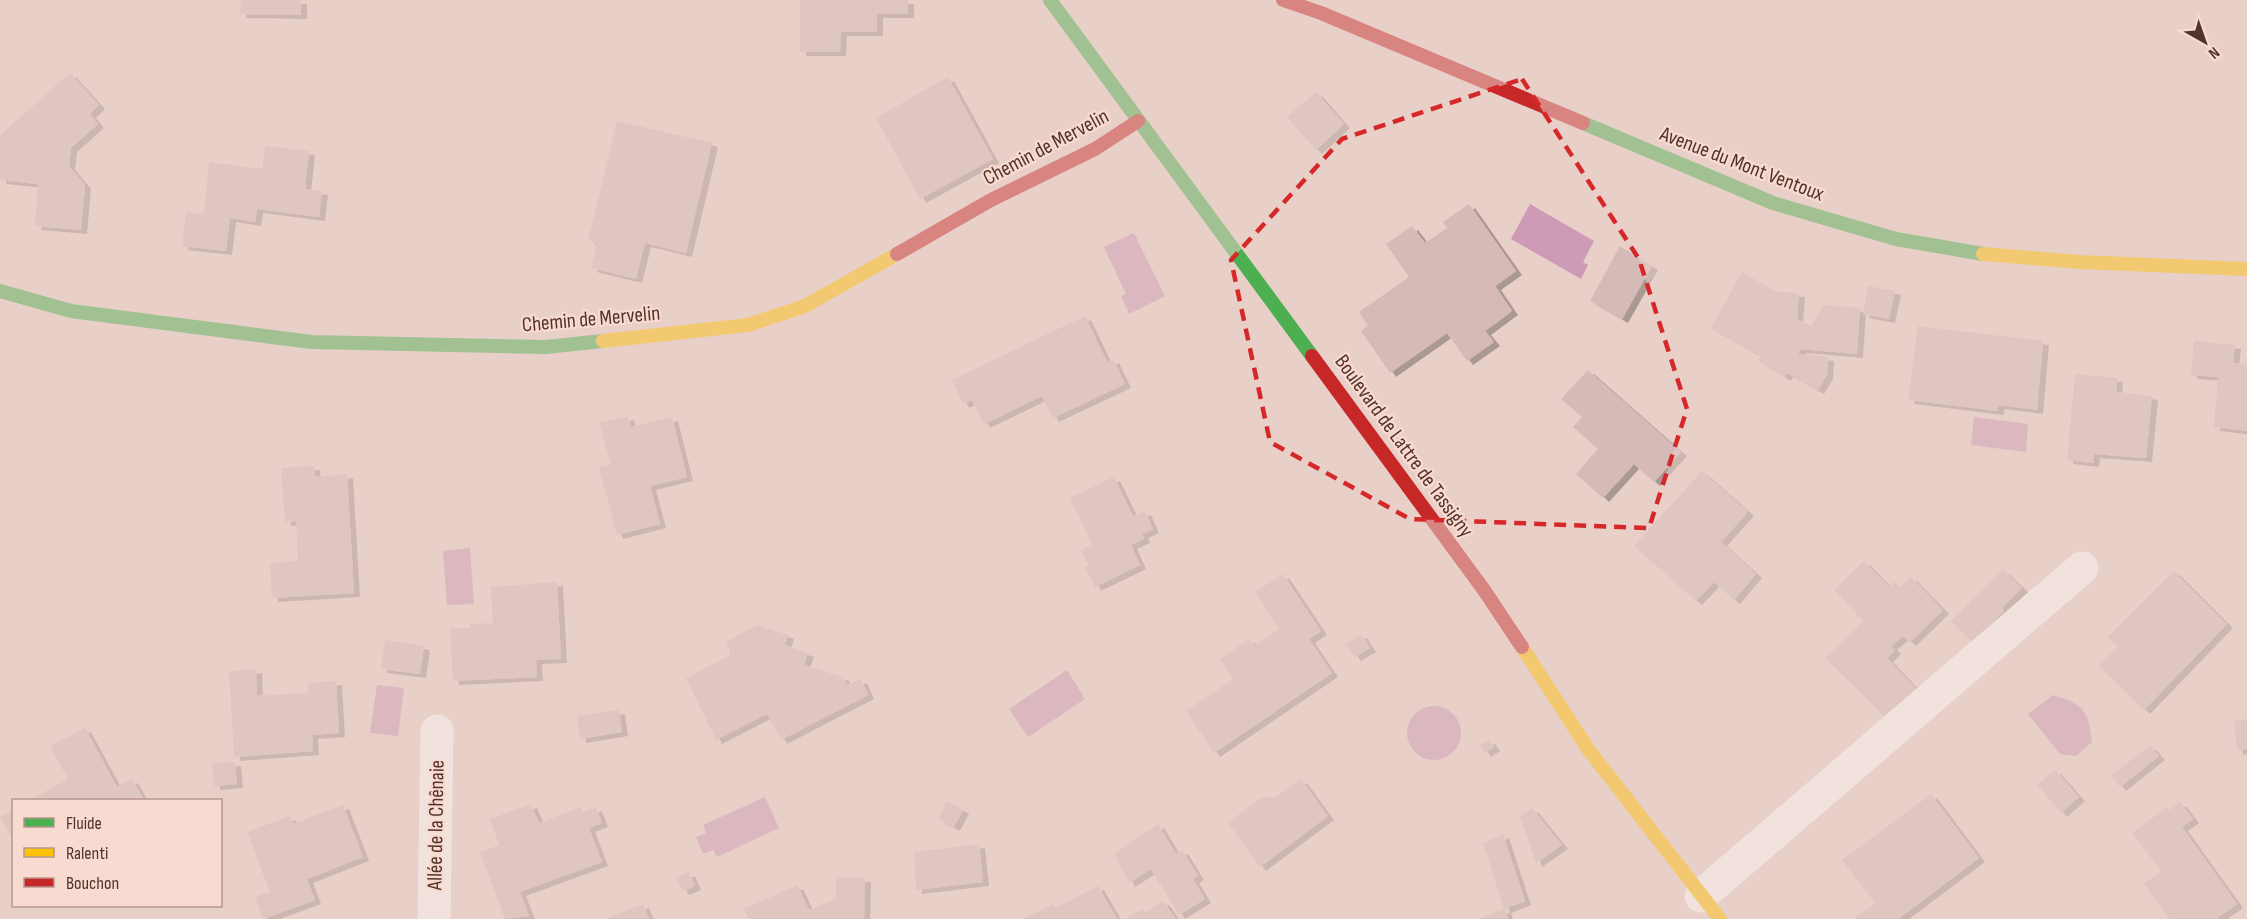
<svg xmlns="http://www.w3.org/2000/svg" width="2247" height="919" viewBox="0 0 2247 919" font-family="'Sofia Sans Condensed',sans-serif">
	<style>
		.water { fill: #cd9bb5 }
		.building { fill: #d6bab7; filter: url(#shadow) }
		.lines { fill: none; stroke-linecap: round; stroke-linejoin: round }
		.street { stroke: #fcf8f7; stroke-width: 33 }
		.fast { stroke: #4caf50; stroke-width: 14 }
		.slow { stroke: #ffc107; stroke-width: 14 }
		.jam { stroke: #c62828; stroke-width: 14 }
		.marked { fill: none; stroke: #d62828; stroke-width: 4.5; stroke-dasharray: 12 8; stroke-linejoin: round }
		.labels { text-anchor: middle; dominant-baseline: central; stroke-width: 4.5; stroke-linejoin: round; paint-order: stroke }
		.street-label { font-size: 21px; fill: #513329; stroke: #f9dad0 }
	</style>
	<defs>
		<filter id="shadow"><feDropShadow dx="6" dy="4" stdDeviation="0" flood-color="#0004"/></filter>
	</defs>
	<rect width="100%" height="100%" fill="#e8d0c8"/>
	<g class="water">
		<path d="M1530 204 1594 241 1583 262 1588 265 1581 279 1511 239Z"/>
		<path d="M1134 233 1165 296 1129 314 1121 296 1126 294 1104 247Z"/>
		<path d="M1974 417 2028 424 2026 452 1971 445Z"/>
		<path d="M470 548 474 604 447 605 443 551Z"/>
		<path d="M1067 670 1085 699 1028 737 1009 709Z"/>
		<path d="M377 685 404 688 398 736 370 733Z"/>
		<path d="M2053 695C2084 705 2088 709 2092 742L2076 756 2060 754 2028 714Z"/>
		<circle cx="1434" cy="733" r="27"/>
		<path d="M765 797 779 828 717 857 713 850 703 854 696 837 706 833 703 825Z"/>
	</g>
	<g class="building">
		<path d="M241 0H301V15L240 14Z"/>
		<path d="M800 0H908V14H877V32H841L840 52H800Z"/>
		<path d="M70 73 99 105 90 114 98 124 71 148 69 166 85 185 81 230 35 226 38 184 0 180V135Z"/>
		<path d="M948 77 993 159 920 199 876 118Z"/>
		<path d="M1316 92 1344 124 1316 150 1287 117Z"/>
		<path d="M617 121 712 143 686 253 645 243 636 279 591 268 597 243 588 240Z"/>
		<path d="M265 146 309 151 305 189 322 191 319 217 257 209 255 222 230 218 226 251 182 246 186 212 204 214 209 162 262 169Z"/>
		<path d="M1469 204 1516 271 1495 286 1512 311 1485 331 1494 342 1467 361 1447 333 1390 373 1361 331 1368 326 1359 312 1409 277 1386 244 1412 226 1425 243 1447 228 1443 222Z"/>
		<path d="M1620 246 1652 266 1622 319 1590 301Z"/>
		<path d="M1742 272 1776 292 1799 293 1797 319 1811 326 1824 305 1860 308 1857 354 1801 349 1798 354 1828 357 1827 375 1818 390 1787 373 1785 377 1758 361 1760 356 1711 328Z"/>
		<path d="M1868 286 1895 291 1889 319 1863 314Z"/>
		<path d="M1085 316 1107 362 1113 359 1125 384 1053 418 1042 396 984 424 972 400 963 404 952 380Z"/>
		<path d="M1918 326 2043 341 2037 410 1998 405V411L1908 400Z"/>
		<path d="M2194 341 2235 345 2233 363 2247 365V431L2214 427 2218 377 2191 375Z"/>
		<path d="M1588 370 1681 452 1654 482 1634 464 1603 498 1576 474 1598 449 1573 427 1582 417 1561 399Z"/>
		<path d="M2075 374 2117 378 2116 392 2152 396 2146 458 2094 454 2093 463 2067 460Z"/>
		<path d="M628 416 631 427 672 417 687 477 650 486 660 524 617 535 599 467 611 465 599 423Z"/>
		<path d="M314 466 315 477 347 474 354 593 272 598 270 563 298 561 296 521 285 522 281 468Z"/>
		<path d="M1702 471 1748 512 1721 542 1756 574 1734 600 1714 582 1696 601 1634 546Z"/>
		<path d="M1114 477 1133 516 1145 511 1153 529 1142 534 1144 539 1131 545 1140 565 1095 587 1085 567 1089 565 1081 550 1092 544 1070 498Z"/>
		<path d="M1864 561 1889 587 1895 582 1900 587 1911 577 1943 610 1910 642 1903 636 1891 646 1895 650 1887 658 1918 691 1887 719 1825 658 1863 621 1834 590Z"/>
		<path d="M2003 570 2022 588 2002 608 2004 611 1972 642 1951 621Z"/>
		<path d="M2174 571 2227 624 2144 710 2099 666 2118 647 2108 637Z"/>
		<path d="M1283 574 1321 631 1309 639 1332 673 1214 753 1186 711 1233 679 1220 659 1249 639 1254 646 1279 629 1255 592Z"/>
		<path d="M557 582 561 659 536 660 537 677 453 681 450 629 470 628V624L493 623 491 587Z"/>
		<path d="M757 625 788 635 785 645 808 653 804 665 843 677 847 685 861 679 868 695 781 740 767 714 716 740 686 678 729 656 730 651 726 642Z"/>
		<path d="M1361 634 1370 648 1355 657 1346 644Z"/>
		<path d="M385 640 424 646 420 674 381 669Z"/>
		<path d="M256 669 257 696 308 693V683L336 681 339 733 312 735 313 751 234 757 229 671Z"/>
		<path d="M619 710 622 732 580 739 577 716Z"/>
		<path d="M2247 719V749L2237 751 2234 721Z"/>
		<path d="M85 728 117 787 132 779 144 800H30L68 779 50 746Z"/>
		<path d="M1489 740 1494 747 1485 753 1480 745Z"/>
		<path d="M2150 746 2159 756 2120 787 2111 775Z"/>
		<path d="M235 762 237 784 214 786 212 763Z"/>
		<path d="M2055 770 2079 797 2061 813 2037 785Z"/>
		<path d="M1301 779 1328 816 1260 867 1228 823 1262 797H1276Z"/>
		<path d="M1931 794 1979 858 1898 919H1854L1875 903 1842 860Z"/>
		<path d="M947 801 963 810 954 827 938 819Z"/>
		<path d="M2180 802 2193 819 2182 827 2237 904 2216 919H2170L2144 884 2161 871 2132 833 2167 807 2169 810Z"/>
		<path d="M531 804 539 823 581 807 583 812 596 807 602 823 589 828 602 862 520 892 529 916 505 919 480 853 499 845 490 819Z"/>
		<path d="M343 805 363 857 307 879 315 900 263 919 255 897 270 892 247 832 290 816 293 824Z"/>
		<path d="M1532 808 1562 845 1536 863 1520 816Z"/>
		<path d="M14 810V841L0 817Z"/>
		<path d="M1158 824 1176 854 1182 850 1198 876 1193 879 1205 899 1179 915 1151 869 1129 883 1114 854Z"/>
		<path d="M1503 834 1525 901 1505 909 1508 919H1477L1504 909 1483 843Z"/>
		<path d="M979 844 983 882 916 890 914 852Z"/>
		<path d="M689 872 695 886 683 891 676 878Z"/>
		<path d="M836 877 865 878 864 919H749L744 909 797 885 809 910 836 899Z"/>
		<path d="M1098 886 1117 919H1022L1053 904 1055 908Z"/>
		<path d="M1163 901 1176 919H1124L1143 909 1144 913Z"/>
		<path d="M643 904 649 919H605Z"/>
	</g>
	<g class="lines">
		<g class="street">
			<path d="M1701 896 2082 568"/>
			<path d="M434 919 437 731"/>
		</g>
		<g class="fast">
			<path d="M1050 0 1312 356"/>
			<path d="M1583 123 1773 203 1896 239 1983 254"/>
			<path d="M0 291 71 311 311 342 546 347 603 341"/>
		</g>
		<g class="slow">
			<path d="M1983 254 2080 262 2247 269"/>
			<path d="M603 341 748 325 805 306 897 254"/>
			<path d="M1522 647 1588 749 1720 919"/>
		</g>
		<g class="jam">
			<path d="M1283 0 1321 13 1583 123"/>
			<path d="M897 254 991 200 1095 149 1138 121"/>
			<path d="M1312 356 1484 590 1522 647"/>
		</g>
	</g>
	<path d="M0 0H2247V919H0ZM1522 79 1639 259 1687 409 1649 528 1410 519 1270 442 1231 260 1342 139Z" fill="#e8d0c8" fill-opacity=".55" fill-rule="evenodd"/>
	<path class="marked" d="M1522 79 1639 259 1687 409 1649 528 1410 519 1270 442 1231 260 1342 139Z"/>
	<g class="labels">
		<g class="street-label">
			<text transform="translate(1046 147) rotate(-28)">Chemin de Mervelin</text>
			<text transform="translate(1742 164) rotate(21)">Avenue du Mont Ventoux</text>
			<text transform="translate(591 319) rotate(-5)">Chemin de Mervelin</text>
			<text transform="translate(1404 446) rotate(54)">Boulevard de Lattre de Tassigny</text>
			<text transform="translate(436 825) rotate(-89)">Allée de la Chênaie</text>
		</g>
	</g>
	<rect x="12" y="799" width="210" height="108" fill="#f9dad0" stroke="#b6978d" stroke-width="1.5"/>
	<rect x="24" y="818" width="30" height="9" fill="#4caf50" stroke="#b6978d" stroke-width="1.5"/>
	<text x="66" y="829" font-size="18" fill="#513329">Fluide</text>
	<rect x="24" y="848" width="30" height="9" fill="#ffc107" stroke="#b6978d" stroke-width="1.5"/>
	<text x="66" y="859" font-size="18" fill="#513329">Ralenti</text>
	<rect x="24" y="878" width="30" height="9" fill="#c62828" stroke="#b6978d" stroke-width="1.5"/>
	<text x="66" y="889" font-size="18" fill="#513329">Bouchon</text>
	<g transform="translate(2205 42) rotate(140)" stroke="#f9dad0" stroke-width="4.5" paint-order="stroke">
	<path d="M0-4.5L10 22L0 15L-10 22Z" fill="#513329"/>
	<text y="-9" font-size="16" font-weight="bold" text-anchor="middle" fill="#513329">N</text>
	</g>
</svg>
